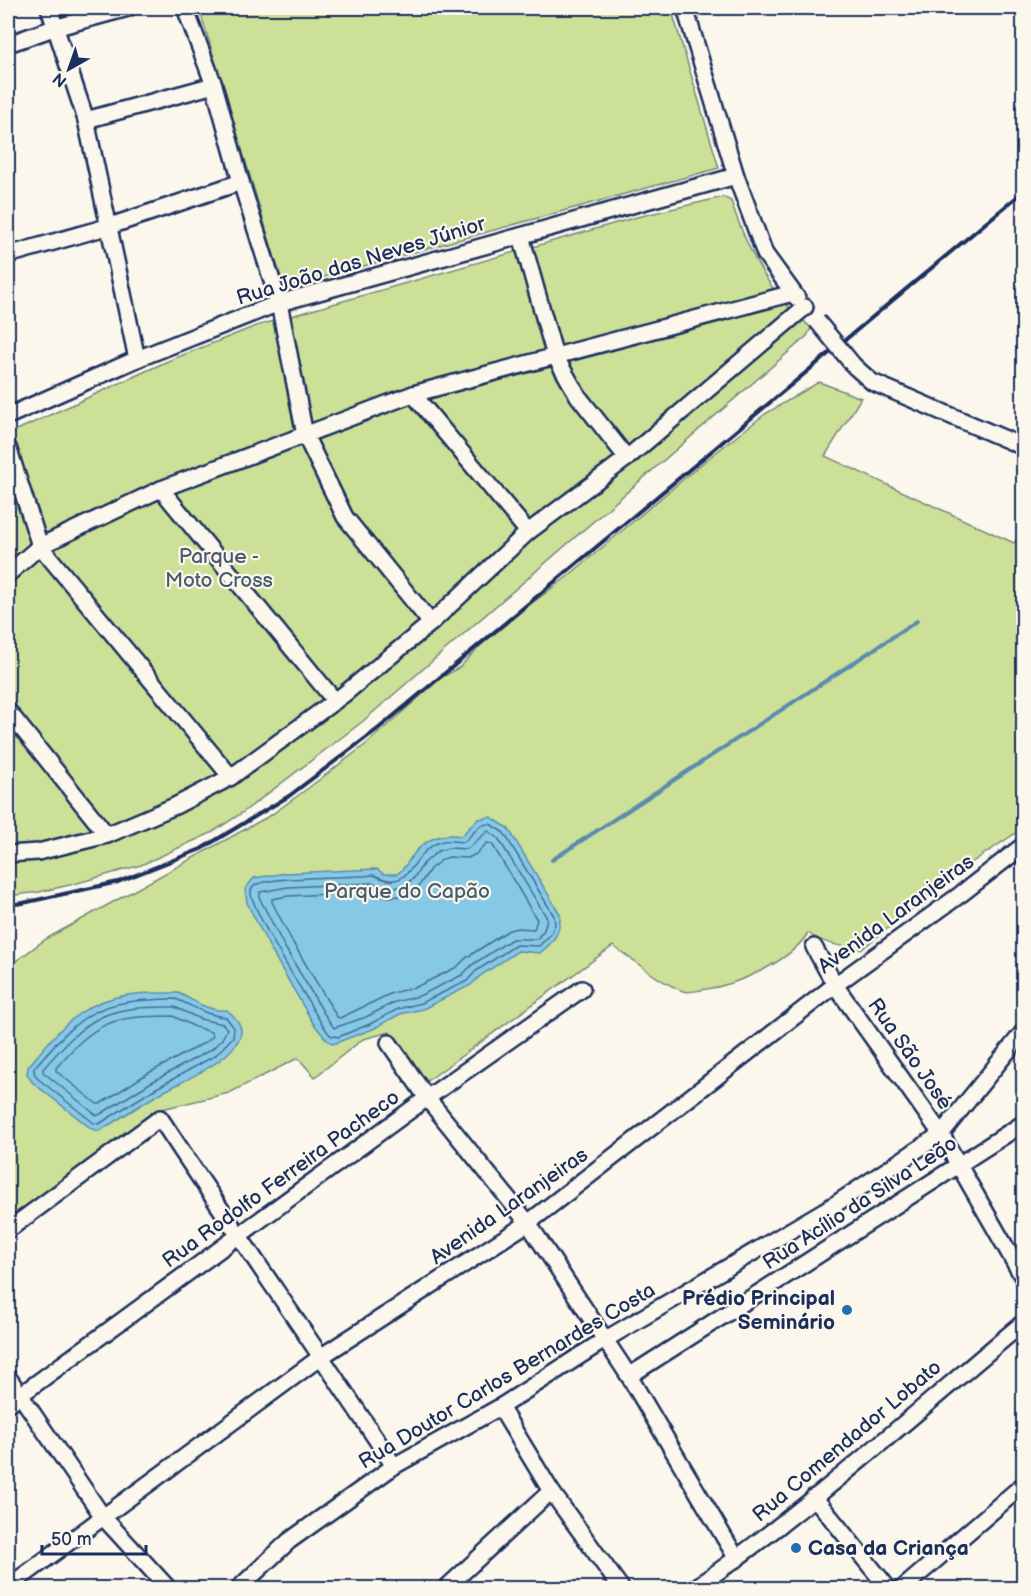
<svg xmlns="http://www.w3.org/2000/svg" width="1031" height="1596" viewBox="0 0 1031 1596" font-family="'Balsamiq Sans',sans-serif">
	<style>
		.park { fill: #cce197; stroke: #74887a; stroke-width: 1.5 }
		.water { fill: #86c9e7; stroke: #5b8bb0; stroke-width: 1.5 }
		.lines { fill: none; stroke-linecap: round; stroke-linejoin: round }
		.shore { stroke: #466d95; stroke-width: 1.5 }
		.stream { stroke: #5b8bb0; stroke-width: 4 }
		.street-casing { stroke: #1b2f5e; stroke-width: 20 }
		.street { stroke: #fbf7ec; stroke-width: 15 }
		.rail { stroke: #1b2f5e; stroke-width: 4 }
		.street-bridge-casing { stroke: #1b2f5e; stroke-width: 20; stroke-linecap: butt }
		.street-bridge { stroke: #fbf7ec; stroke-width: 15 }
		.poi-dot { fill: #1f6fb2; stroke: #fbf7ec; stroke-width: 2 }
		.labels { text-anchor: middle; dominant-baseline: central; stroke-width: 4.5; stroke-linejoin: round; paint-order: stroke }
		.street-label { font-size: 21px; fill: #1b2f5e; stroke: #fbf7ec }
		.park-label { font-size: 21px; fill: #475c6c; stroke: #fbf7ec }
		.poi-label { font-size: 21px; font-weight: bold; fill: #1b2f5e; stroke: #fbf7ec; text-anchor: end }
	</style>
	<rect width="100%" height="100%" fill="#fbf7ec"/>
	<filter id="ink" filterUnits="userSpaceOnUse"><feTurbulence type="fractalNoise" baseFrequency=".0167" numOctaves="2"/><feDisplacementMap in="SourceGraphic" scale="12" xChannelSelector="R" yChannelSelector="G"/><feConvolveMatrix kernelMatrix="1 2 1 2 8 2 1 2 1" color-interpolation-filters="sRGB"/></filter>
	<g filter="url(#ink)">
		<g class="park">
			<path d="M199 8H671L719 168 284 288Z"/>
			<path d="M723 197 731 201C743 237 760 277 787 305 794 313 803 320 811 328L807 336 362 722 242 813 211 833 141 865 74 884 39 892 8 896V436L17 430 168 361 256 326 637 217Z"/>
			<path d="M819 382 861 398 825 456 1014 543 1023 531V828L962 869 862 949C842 947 824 944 808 933 789 963 735 986 701 990 695 991 688 993 683 991 658 981 635 961 613 946L423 1084 390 1032 363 1039 315 1077 298 1058 229 1093 158 1110 8 1222V967L46 939 271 815 307 789 365 745 441 678 460 667 481 645 523 610 567 577 705 461 765 414Z"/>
		</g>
		<g class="water">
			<path d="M491 817 508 828 560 914C561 932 554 942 540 953L518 951 480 976 471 985 423 1009 400 1014 373 1029 333 1044 326 1039 313 1023 272 952 247 903 245 889 254 878 286 873 377 869 384 874H397C405 869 407 862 413 855 425 839 442 832 461 836L478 819Z"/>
			<path d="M178 993C194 1000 208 1012 227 1010 233 1015 242 1023 241 1032 237 1061 176 1083 154 1097 135 1108 118 1120 99 1131L92 1129 32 1082 27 1074 28 1067C51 1039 75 1007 113 998 134 992 156 993 178 993Z"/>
		</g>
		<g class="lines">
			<g class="shore">
				<path d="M490 824 504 833 554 916 555 924 551 934 539 946 516 945 476 971 467 981 421 1003 398 1009 370 1024 338 1037 330 1035C317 1019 309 1001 298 984 283 958 265 931 254 903 251 897 249 890 254 886 266 876 353 878 374 875 413 895 410 852 440 842 448 839 455 842 464 842L481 825Z"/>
				<path d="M488 831 498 838 547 918 544 930 537 939H512L472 965 462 975 419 996 395 1002 366 1017 334 1028 325 1015 284 946 260 899V892L288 887 372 883 389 888 400 887 413 879 424 863 438 851 449 848 467 849Z"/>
				<path d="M487 843 492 844 537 920 534 929 518 928 509 930 466 958 457 967 416 987 392 993 340 1018 337 1017 292 941 272 902V899L288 896 371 892 388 897 403 896 419 886 430 869 443 859 449 857 468 858 476 854Z"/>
				<path d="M176 999C193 1006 207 1016 226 1017L234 1028 233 1037 216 1055 153 1090 99 1124 94 1123 37 1078 34 1072V1068C84 1010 98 1000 176 999Z"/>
				<path d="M175 1007 200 1019 223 1024 227 1029 222 1039 212 1049 150 1083 99 1115H96L43 1072V1069C89 1016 104 1006 175 1007Z"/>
				<path d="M173 1016 195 1027 211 1032 213 1036 206 1042 145 1075 100 1104H97L56 1071V1068C96 1021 112 1016 173 1016Z"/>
			</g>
			<path class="stream" d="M552 860 917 621"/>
			<g class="street-casing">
				<g id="street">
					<path d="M49 8 86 120 137 359"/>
					<path d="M185 8 214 85 241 182 279 303 305 435 345 517 431 623"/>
					<path d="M685 8 736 176 765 254 797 298"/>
					<path d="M8 44 54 28 128 8"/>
					<path d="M86 120 214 85"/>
					<path d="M521 236 555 356 578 396 627 458"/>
					<path d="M8 255 110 226 241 182"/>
					<path d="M854 366 872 382 1024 447"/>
					<path d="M413 394 528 532"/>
					<path d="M8 416 137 359 279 303 736 176"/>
					<path d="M8 447 40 546 231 777"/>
					<path d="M161 489 335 701"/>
					<path d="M8 574 40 546 161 489 413 394 793 293"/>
					<path d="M8 711 107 835"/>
					<path d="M8 854 38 852 107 835 175 806 231 777 343 695 431 623 528 532 627 458 805 307"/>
					<path d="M814 947 835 985 941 1134 1024 1279"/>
					<path d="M389 1043 427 1098 528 1223 629 1376 737 1559"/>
					<path d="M8 1230 160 1118C237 1235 317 1349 394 1466"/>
					<path d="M629 1376 1024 1123"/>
					<path d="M8 1377 103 1517 168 1588"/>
					<path d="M8 1404 427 1098 582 989"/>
					<path d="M500 1407 551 1491 621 1588"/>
					<path d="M814 1497 888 1588"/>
					<path d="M8 1587 322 1356 528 1223 835 985 961 894 1024 845"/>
					<path d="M239 1588 289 1541 394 1466 500 1407 606 1339 837 1203 941 1134 1024 1031"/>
					<path d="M446 1588 551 1491"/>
					<path d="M695 1588C810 1508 916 1412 1024 1322"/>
					<path d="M903 1588 1024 1484"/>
				</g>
			</g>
			<use href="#street" class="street"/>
			<path class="rail" d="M8 905 23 903 118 882 201 849 289 796 379 728 1024 191"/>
			<g class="street-bridge-casing">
				<path id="street-bridge" d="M817 321 854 366"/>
			</g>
			<use href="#street-bridge" class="street-bridge"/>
		</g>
	</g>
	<g class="poi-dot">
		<circle cx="847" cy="1310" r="6"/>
		<circle cx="796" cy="1548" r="6"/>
	</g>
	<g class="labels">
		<g class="street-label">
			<text transform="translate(361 261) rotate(-17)">Rua João das Neves Júnior</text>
			<text transform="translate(896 914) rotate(-36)">Avenida Laranjeiras</text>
			<text transform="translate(910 1054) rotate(55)">Rua São José</text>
			<text transform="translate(281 1179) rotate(-36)">Rua Rodolfo Ferreira Pacheco</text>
			<text transform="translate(860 1203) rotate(-33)">Rua Acílio da Silva Leão</text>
			<text transform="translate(509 1206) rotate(-35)">Avenida Laranjeiras</text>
			<text transform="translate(507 1376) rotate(-31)">Rua Doutor Carlos Bernardes Costa</text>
			<text transform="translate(847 1441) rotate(-40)">Rua Comendador Lobato</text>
		</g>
		<g class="park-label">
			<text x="219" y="556">Parque -<tspan x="219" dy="24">Moto Cross</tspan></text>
			<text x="407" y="891">Parque do Capão</text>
		</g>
		<g class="poi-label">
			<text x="835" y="1298">Prédio Principal<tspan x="835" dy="24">Seminário</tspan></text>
			<text x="808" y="1548" text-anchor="start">Casa da Criança</text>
		</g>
	</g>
	<rect width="1031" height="1596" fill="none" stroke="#fbf7ec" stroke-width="30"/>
	<rect x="15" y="15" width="1001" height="1566" fill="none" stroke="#1b2f5e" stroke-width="2" filter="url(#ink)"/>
	<g transform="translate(69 69) rotate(220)" stroke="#fbf7ec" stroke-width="4.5" paint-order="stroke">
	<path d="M0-4.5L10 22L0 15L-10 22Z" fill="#1b2f5e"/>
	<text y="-9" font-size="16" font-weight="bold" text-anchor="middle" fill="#1b2f5e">N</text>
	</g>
	<path d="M42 1545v9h104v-9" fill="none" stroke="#1b2f5e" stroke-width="3"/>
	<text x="51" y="1545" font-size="18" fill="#1b2f5e" stroke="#fbf7ec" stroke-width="4.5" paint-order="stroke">50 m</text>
</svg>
